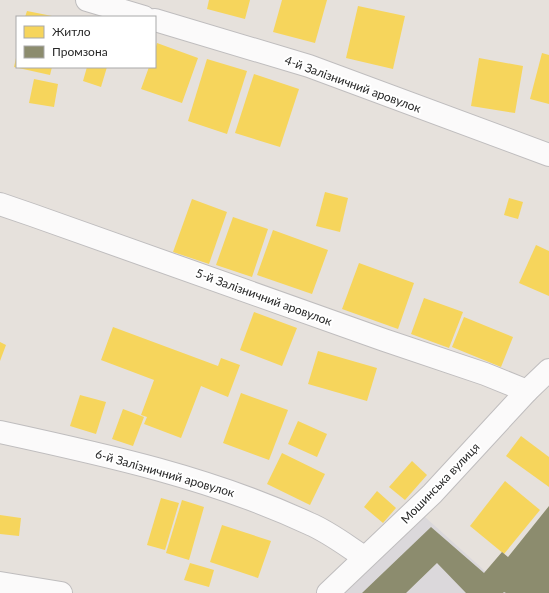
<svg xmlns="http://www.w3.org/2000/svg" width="549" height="593" viewBox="0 0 549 593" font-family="Lato,sans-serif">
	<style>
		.industrial { fill: #dbd8db }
		.homes { fill: #f6d55c }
		.industry { fill: #8c8c6e }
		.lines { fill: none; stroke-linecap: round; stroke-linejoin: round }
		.street-casing { stroke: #bfbdbe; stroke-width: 24 }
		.street { stroke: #fbfafa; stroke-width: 22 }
		.labels { text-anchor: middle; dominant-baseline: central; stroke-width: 4; stroke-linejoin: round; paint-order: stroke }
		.street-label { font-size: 12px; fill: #272727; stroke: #fff }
	</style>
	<rect width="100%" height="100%" fill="#e6e1dc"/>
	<path class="industrial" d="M415 508 506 590 549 593H325Z"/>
	<g class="homes">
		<path d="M209 0H250L245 19 207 9Z"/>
		<path d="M282 0H327L315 43 273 32Z"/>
		<path d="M358 6 405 16 393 69 346 58Z"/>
		<path d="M27 11 52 16V17H25Z"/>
		<path d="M157 43 198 58 182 103 141 89 149 67H155V50Z"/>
		<path d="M542 53 549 55V104L530 99Z"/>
		<path d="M16 58 17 67H52L50 75 14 67Z"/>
		<path d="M479 58 523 66 515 113 471 106Z"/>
		<path d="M207 59 247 71 227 134 188 121Z"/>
		<path d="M87 67H107L101 87 83 81Z"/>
		<path d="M254 74 299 89 280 147 235 133Z"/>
		<path d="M34 79 58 84 54 107 29 103Z"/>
		<path d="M325 192 348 198 340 232 316 226Z"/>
		<path d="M509 198 523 202 518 219 504 215Z"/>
		<path d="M192 199 227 212 209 264 173 252Z"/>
		<path d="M233 217 268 229 252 277 216 265Z"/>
		<path d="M273 230 328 250 312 294 257 275Z"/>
		<path d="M536 245 549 251V296L519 283Z"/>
		<path d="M359 263 414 283 398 329 342 309Z"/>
		<path d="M424 298 463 312 449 348 411 334Z"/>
		<path d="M254 312 297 328 282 366 240 350Z"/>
		<path d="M464 317 513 337 501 367 452 347Z"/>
		<path d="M113 327 218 366 221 358 240 365 228 397 201 386 181 438 144 424 147 417 141 415 154 380 101 360Z"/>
		<path d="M0 342 6 345 0 361Z"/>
		<path d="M318 351 377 368 367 401 308 384Z"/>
		<path d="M241 393 288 410 269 460 223 443Z"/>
		<path d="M80 395 106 402 96 434 70 426Z"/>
		<path d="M123 409 144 417 133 446 112 439Z"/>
		<path d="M298 421 327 434 317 457 288 444Z"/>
		<path d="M521 436 549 457V487L506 456Z"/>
		<path d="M282 453 325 474 310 505 267 484Z"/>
		<path d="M412 461 427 475 405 500 389 487Z"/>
		<path d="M505 481 540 510 504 554 470 526Z"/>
		<path d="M377 491 396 508 383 523 364 507Z"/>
		<path d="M161 498 179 503 165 550 147 545Z"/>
		<path d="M182 500 204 507 189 560 166 553Z"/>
		<path d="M0 515 21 518 19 536 0 534Z"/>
		<path d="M222 525 271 541 258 578 210 562Z"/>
		<path d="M190 563 214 570 209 587 184 580Z"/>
	</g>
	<path class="industry" d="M549 506V593H506L504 592 503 593H466L437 563 406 593H362L431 527 484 573 502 552 508 557Z"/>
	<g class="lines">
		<g class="street-casing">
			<g id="street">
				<path d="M87 0 144 17"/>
				<path d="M155 20 309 66 549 155"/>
				<path d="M0 204 32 215 384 340 485 374 527 391"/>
				<path d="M0 432C106 455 212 478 310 524 329 532 347 546 364 557"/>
				<path d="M0 583 61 593"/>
				<path d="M328 593 432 494 527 391 549 370"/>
			</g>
		</g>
		<use href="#street" class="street"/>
	</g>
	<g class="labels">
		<g class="street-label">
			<text transform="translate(353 84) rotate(20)">4-й Залізничний аровулок</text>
			<text transform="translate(264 297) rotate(20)">5-й Залізничний аровулок</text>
			<text transform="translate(165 473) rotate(16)">6-й Залізничний аровулок</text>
			<text transform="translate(440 483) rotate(-46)">Мошинська вулиця</text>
		</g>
	</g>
	<rect x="16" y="16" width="140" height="52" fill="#ffffff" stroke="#a9a9a9"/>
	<rect x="24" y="26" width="20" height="12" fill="#f6d55c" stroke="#a9a9a9"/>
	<text x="52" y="36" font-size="12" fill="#272727">Житло</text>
	<rect x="24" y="46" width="20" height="12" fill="#8c8c6e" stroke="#a9a9a9"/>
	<text x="52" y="56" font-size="12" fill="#272727">Промзона</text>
</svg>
